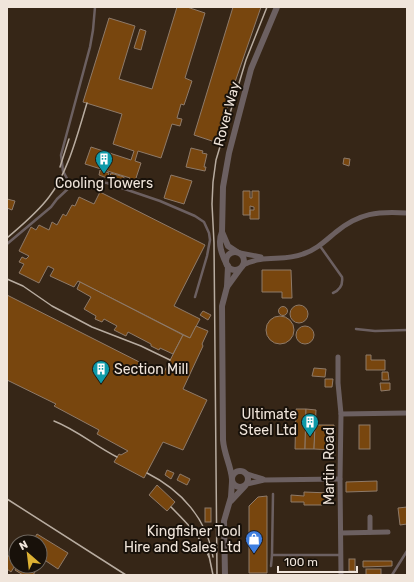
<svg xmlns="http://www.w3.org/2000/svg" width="414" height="582" viewBox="0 0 414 582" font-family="Rubik,sans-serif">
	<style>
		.building { fill: #78460e; stroke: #8e7a69 }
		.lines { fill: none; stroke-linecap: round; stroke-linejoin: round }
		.service { stroke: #6c6061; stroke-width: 2.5 }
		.minor { stroke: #6c6061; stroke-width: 5 }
		.tertiary { stroke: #6c6061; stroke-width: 6 }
		.rail { stroke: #b8aca0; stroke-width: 1.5 }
		.labels { text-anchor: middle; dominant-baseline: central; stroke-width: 4; stroke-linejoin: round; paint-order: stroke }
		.street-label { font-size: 14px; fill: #f0e5db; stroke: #18110a }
		.poi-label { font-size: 14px; fill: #f0e5db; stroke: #18110a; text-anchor: end }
	</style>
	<rect width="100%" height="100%" fill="#362617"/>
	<g class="building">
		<path d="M177 7H187L205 13 185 78 192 81 184 105 181 104 177 118 182 119 180 126 172 124 161 158 138 151 135 161 141 163 136 178 141 180 138 189 127 186 130 178 85 164 91 147 131 160 134 151 113 144 122 114 83 102 109 18 135 26 119 79 152 89Z"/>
		<path d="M233 7H261L234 85 218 143 194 135Z"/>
		<path d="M140 29 146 31 141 50 134 48Z"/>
		<path d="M191 148 203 151 202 153 207 154 204 167H206L205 171 186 167Z"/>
		<path d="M344 158 350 159 349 166 343 164Z"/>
		<path d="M100 170 109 173 107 178 99 175Z"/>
		<path d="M111 173 124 177 123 183 109 179Z"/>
		<path d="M171 175 192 181 184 204 164 198Z"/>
		<path d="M243 191H250V198H252V191H259V219H250V210H254V207L250 206V215H243Z"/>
		<path d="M100 192 205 245 174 306 200 319 190 338 80 282 78 281 74 287 50 276 54 269 48 266 39 283 19 273 24 264 19 262 22 257 26 259 29 256 19 251 31 227 36 230 39 225 49 230 52 222 57 225 63 214 66 216 72 205 75 206 79 197 94 204Z"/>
		<path d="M7 199 15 201 12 210 7 208Z"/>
		<path d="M262 270H291L292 298H282V292H262Z"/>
		<path d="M80 282 183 335 173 354 160 348 159 350 151 346V344L128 332 126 336 114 330 117 326 104 319 102 322 95 319 96 316 84 309 91 297 77 289Z"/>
		<path d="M7 295 163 374 183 335 190 338 196 326 208 331 202 344 203 346 183 389 207 400 183 450 163 442 144 478 114 462 119 454 121 455 128 451 97 434 99 430 54 406 56 404 7 380Z"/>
		<circle cx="299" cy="314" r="9"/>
		<circle cx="283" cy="311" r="4.5"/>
		<path d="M203 311 211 315 208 320 200 315Z"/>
		<circle cx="280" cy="330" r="14"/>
		<circle cx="305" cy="335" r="9"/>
		<path d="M366 355H371V360H385V370H366Z"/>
		<path d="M314 368 326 369 325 377 312 376Z"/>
		<path d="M382 372H388L389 380H382Z"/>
		<path d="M325 379H333L332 387H325Z"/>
		<path d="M380 383H390V390L381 391Z"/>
		<path d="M296 409H306L305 449H295Z"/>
		<path d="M306 409 316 410 314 449H305Z"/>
		<path d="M315 425H334L333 450 314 449Z"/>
		<rect x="359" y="425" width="11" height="24"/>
		<path d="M167 470 174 473 171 479 165 475Z"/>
		<path d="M180 474 190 479 187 485 177 480Z"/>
		<path d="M377 481V491L346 492V482Z"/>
		<path d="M157 485 175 502 167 511 149 495Z"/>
		<path d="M304 492 330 493V505H304V502H291V495L304 496Z"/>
		<path d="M267 496V573H249V506L258 497Z"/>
		<path d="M407 507V524L400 525 398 508Z"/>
		<rect x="205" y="508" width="6" height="14"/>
		<path d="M37 534 68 553 58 569 43 559 40 564V542H32Z"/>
		<path d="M7 555 16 561V564L11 572 7 569Z"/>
		<rect x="349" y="559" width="6" height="12"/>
		<path d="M363 561H392V566L363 567Z"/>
		<path d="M17 566H39L33 575H23L15 570Z"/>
		<rect x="366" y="569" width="15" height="6"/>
	</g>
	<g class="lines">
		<g class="service">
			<path d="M71 186 63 171 61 155 90 47 93 30 95 7"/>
			<path d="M7 244 51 207 57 199 71 186 78 183 89 181 107 183 160 201 195 216 204 222 209 233 210 240 207 256 195 297"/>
			<path d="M320 246 342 277C343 284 340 290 333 293"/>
			<path d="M356 329 375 331 407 330"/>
			<path d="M273 494 272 555H341"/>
			<path d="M271 566 272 555"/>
			<path d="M392 575 407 551"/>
		</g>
		<g class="minor">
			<path d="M240 253 261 257"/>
			<path d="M243 265C265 254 282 262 303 254 316 250 325 241 336 232 359 213 378 211 407 213"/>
			<path d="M338 357V383L341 414 340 479 341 575"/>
			<path d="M341 414 407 413"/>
			<path d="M247 474 263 479"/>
			<path d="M247 484 264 480 340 479"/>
			<path d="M370 532V517"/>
			<path d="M341 533 388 532"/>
		</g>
		<g class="tertiary">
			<path d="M222 232 228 246 237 252"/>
			<circle cx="235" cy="261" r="9"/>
			<path d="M227 265C222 255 217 243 222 232L223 187 229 153 251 69 277 7"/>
			<path d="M228 266 227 287 222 306 223 440C224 454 231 466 232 479"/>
			<path d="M227 287 240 269"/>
			<circle cx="240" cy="479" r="8"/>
			<path d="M231 501 245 486"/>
			<path d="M225 575 224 521 231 497 232 482"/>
		</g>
		<g class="rail">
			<path d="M60 167 69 139"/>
			<path d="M7 238C22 225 37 213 49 197 68 173 78 132 87 103"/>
			<path d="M7 279 23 286 52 306 92 327 141 346 170 360"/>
			<path d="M54 421C77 430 95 446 117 457"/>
			<path d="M147 473C181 490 207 519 213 557"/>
			<path d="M7 499 126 575"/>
			<path d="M171 507C186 522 201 537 209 557"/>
			<path d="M208 551 213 575"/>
			<path d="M217 575 214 243 212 204 213 182 216 160 246 60 267 7"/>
		</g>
	</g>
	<defs>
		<g id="building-pin" transform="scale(0.9)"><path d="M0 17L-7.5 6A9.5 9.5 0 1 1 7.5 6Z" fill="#0f9aa8" stroke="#18110a"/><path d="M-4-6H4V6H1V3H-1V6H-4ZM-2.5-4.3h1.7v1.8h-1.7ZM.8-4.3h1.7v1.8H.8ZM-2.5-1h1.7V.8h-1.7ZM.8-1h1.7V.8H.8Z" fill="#fff"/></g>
		<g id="shop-pin" transform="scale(0.9)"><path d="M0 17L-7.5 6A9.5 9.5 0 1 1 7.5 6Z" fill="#3f7fe0" stroke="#18110a"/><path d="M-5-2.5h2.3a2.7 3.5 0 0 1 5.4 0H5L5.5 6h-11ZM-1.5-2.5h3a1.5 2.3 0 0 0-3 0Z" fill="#fff"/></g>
	</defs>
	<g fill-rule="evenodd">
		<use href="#building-pin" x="104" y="159"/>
		<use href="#building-pin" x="101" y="369"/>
		<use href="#building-pin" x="310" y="422"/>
		<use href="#shop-pin" x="254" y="539"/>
	</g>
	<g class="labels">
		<g class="street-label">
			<text transform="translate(227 114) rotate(-75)">Rover Way</text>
			<text transform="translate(329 466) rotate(-90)">Martin Road</text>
		</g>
		<g class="poi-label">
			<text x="104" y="183" text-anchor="middle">Cooling Towers</text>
			<text x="114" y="369" text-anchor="start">Section Mill</text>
			<text x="297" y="414">Ultimate<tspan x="297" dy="16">Steel Ltd</tspan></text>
			<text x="241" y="531">Kingfisher Tool<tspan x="241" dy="16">Hire and Sales Ltd</tspan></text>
		</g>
	</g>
	<rect width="414" height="582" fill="none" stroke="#f0e5db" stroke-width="16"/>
	<g transform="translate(28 554) rotate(332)"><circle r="19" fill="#18110a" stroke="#6e665e"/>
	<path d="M0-3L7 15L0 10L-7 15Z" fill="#ddb133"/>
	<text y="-6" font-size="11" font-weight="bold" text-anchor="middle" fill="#f0e5db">N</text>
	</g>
	<path d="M278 566v6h79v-6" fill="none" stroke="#f0e5db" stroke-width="2"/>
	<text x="284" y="566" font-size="12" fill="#f0e5db" stroke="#18110a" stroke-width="3" paint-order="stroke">100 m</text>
</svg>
